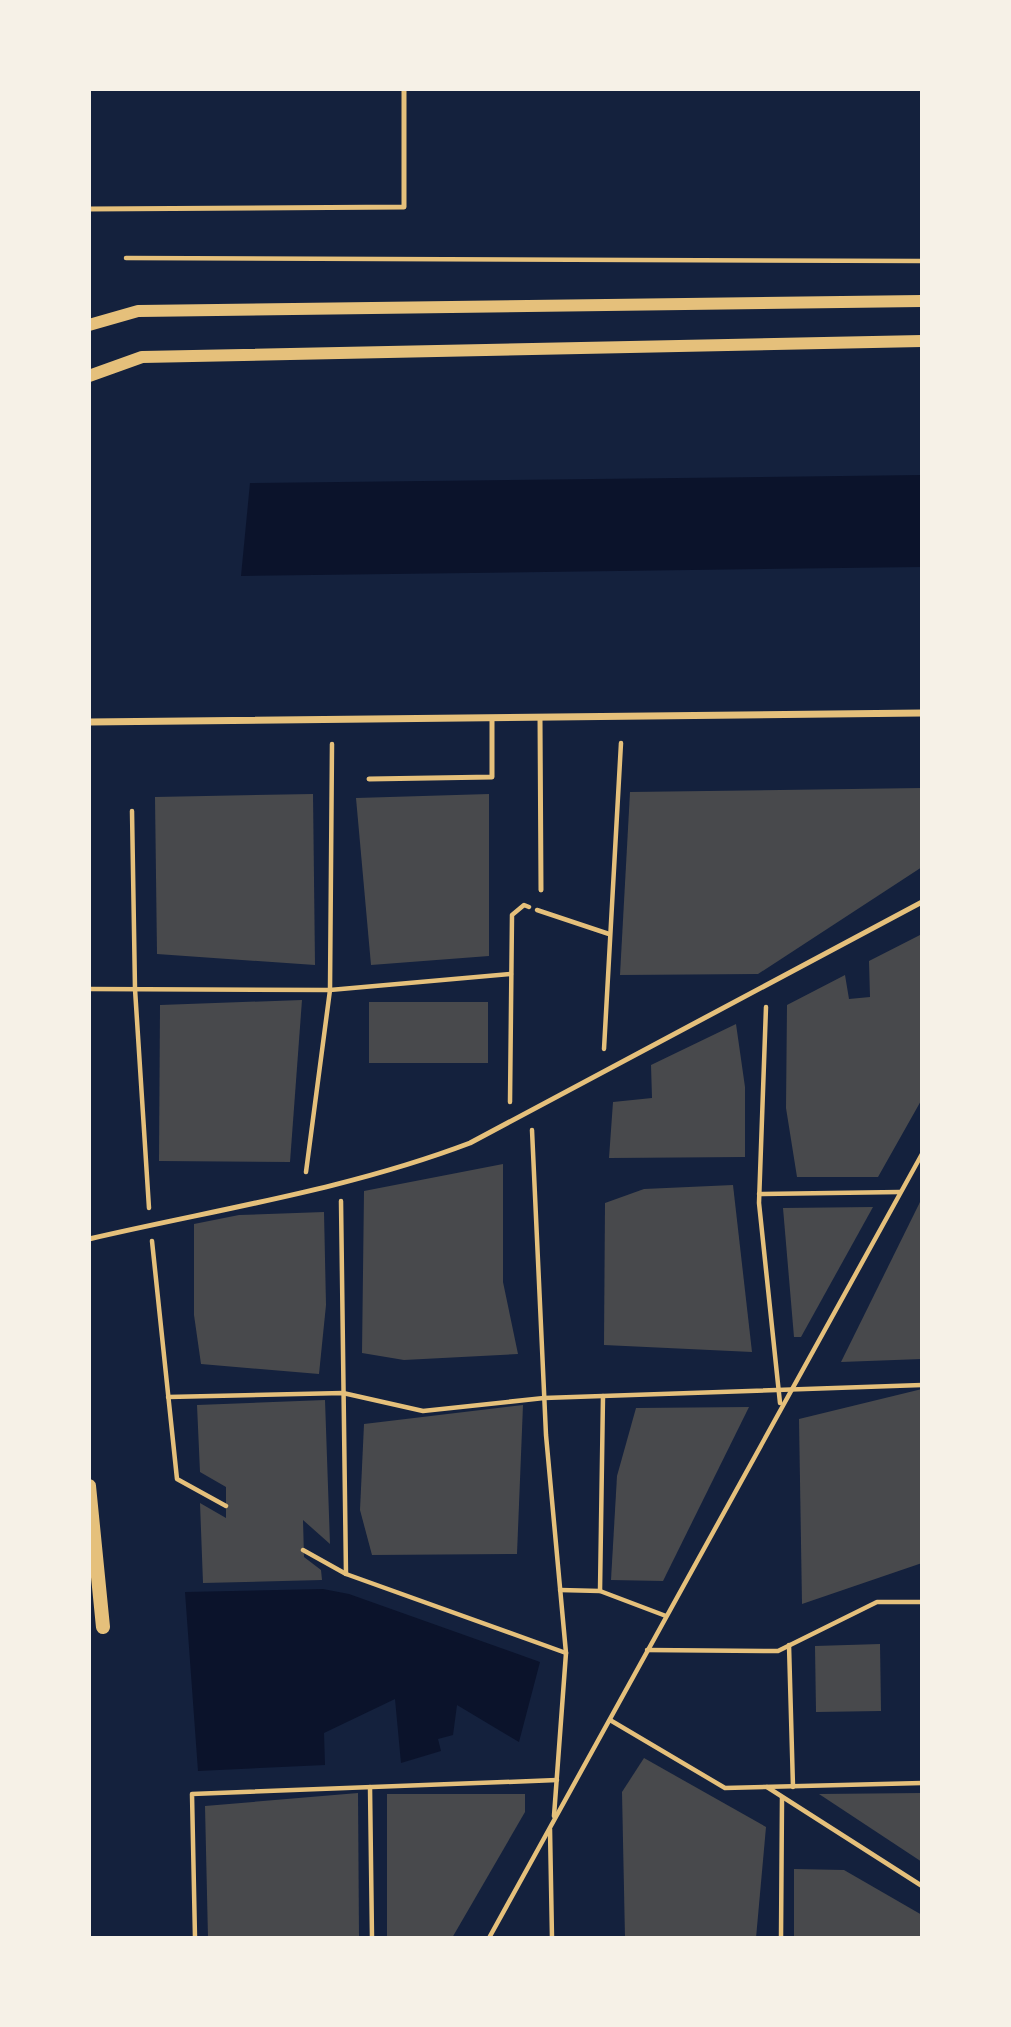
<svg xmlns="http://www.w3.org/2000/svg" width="1011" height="2027" viewBox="0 0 1011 2027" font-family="'Zilla Slab',serif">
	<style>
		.water { fill: #0b132b }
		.building { fill: #48494c }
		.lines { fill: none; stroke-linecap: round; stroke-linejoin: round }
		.path { stroke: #e5c07b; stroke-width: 4.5 }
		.service { stroke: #e5c07b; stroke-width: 5 }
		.minor { stroke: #e5c07b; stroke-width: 7 }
		.tertiary { stroke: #e5c07b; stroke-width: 12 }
		.secondary { stroke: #e5c07b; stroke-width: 14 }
	</style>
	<rect width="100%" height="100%" fill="#14213d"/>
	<g class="water">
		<path d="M922 475V567L241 576 250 483Z"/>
		<path d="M323 1589 349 1594 540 1662 519 1742 457 1705 453 1735 438 1739 441 1751 401 1763 395 1699 324 1733 325 1765 198 1771 185 1592Z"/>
	</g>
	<g class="building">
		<path d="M922 788V867L758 974 620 975 630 792Z"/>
		<path d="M313 794 315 965 157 954 155 797Z"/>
		<path d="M489 794V956L371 965 356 798Z"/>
		<path d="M920 935 922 1099 878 1177H797L786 1108 787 1005 845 975 849 999 870 997 869 961Z"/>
		<path d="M302 1000 290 1162 159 1161 160 1005Z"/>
		<rect x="369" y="1002" width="119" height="61"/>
		<path d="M736 1024 745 1087V1157L609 1158 613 1102 652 1098 651 1065Z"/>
		<path d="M503 1164V1282L518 1354 404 1360 362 1353 364 1191Z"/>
		<path d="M733 1185 752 1352 604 1345 605 1203 644 1189Z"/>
		<path d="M922 1198V1359L841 1362Z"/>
		<path d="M873 1207 801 1337H794L783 1208Z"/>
		<path d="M324 1212 326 1305 319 1374 201 1364 194 1315V1224L239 1215Z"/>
		<path d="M922 1389V1563L802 1604 799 1419Z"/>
		<path d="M325 1400 330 1544 303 1520 304 1557 321 1570 322 1580 203 1583 200 1503 226 1518V1487L200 1472 197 1405Z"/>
		<path d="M523 1405 517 1554 372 1555 360 1510 364 1424Z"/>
		<path d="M749 1407 663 1581 611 1580 617 1476 636 1408Z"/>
		<path d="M880 1644 881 1711 816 1712 815 1646Z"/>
		<path d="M644 1758 766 1827 756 1938H625L622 1792Z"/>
		<path d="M358 1793 359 1938H208L205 1806Z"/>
		<path d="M922 1793V1862L819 1794Z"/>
		<path d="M387 1794H525V1812L452 1938H387Z"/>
		<path d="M794 1869 844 1870 922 1915V1938H794Z"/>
	</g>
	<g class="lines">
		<g class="path">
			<path d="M126 258 922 261"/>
			<path d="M132 811 135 989 149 1208"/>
			<path d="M537 910 609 934"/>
			<path d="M89 989 330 990 511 974"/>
			<path d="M766 1007 759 1203 780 1403"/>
			<path d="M604 1049 621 743"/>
			<path d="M510 1102 512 915 524 905 529 907"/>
			<path d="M532 1130 546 1435 566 1653 554 1816"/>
			<path d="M306 1172 330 990 332 744"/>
			<path d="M759 1194 900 1192"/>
			<path d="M341 1201 346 1574"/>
			<path d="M152 1241 177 1479 226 1506"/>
			<path d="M168 1397 343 1393 423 1411 544 1398 922 1385"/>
			<path d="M303 1550 346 1574 566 1653"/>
			<path d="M560 1590 600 1591 666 1616"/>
			<path d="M600 1591 603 1396"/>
			<path d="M789 1645 793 1787"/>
			<path d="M647 1650 778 1651 877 1602H922"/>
			<path d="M610 1720 725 1788 922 1783"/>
			<path d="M370 1787 372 1938"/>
			<path d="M767 1787 922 1886"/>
			<path d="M550 1829 552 1938"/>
			<path d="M195 1938 192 1794 557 1780"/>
			<path d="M489 1938 922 1154"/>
			<path d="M781 1938 782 1798"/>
		</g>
		<g class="service">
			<path d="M89 209 404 207V89"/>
			<path d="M540 717 541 890"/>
			<path d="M369 779 492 777V718"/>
			<path d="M89 1239C218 1209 346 1190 470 1143L922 902"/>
		</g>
		<path class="minor" d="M89 722 922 713"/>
		<g class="tertiary">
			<path d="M89 325 138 311 922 301"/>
			<path d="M89 376 142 357 922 341"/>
		</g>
		<path class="secondary" d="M89 1486 103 1627"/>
	</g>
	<rect width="1011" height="2027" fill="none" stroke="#f6f1e7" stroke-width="182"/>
</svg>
